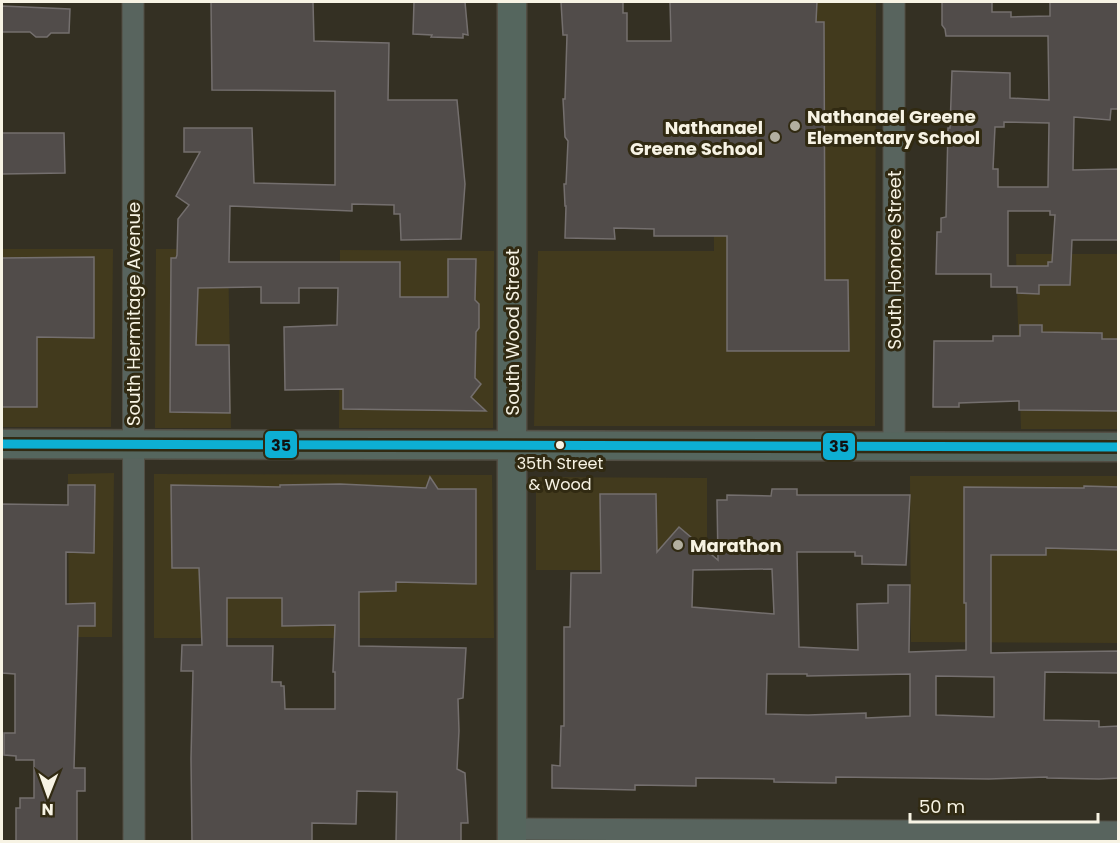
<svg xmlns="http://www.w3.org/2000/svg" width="1120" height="843" viewBox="0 0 1120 843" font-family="Poppins,sans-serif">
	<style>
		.built { fill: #423a1d }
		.building { fill: #514c4a; stroke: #746f6e; stroke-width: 1.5; fill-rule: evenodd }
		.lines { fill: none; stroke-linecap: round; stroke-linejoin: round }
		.street-casing { stroke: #524e44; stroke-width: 23 }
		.secondary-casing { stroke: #524e44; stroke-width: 31 }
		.street { stroke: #58645e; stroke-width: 21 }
		.secondary { stroke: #55665e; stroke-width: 28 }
		.bus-1-casing { stroke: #312a12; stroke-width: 14 }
		.bus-1 { stroke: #0dafd3; stroke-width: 9 }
		.poi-dot { fill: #b3afa0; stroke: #312a12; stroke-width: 2 }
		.bus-dot { fill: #f7f3e4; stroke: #312a12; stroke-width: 2 }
		.labels { text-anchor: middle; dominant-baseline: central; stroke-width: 6; stroke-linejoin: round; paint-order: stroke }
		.bus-label { font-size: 16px; fill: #f7f3e4; stroke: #312a12 }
		.poi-label { font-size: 18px; font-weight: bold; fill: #f7f3e4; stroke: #312a12; text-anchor: start }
		.street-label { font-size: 18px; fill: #f7f3e4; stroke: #312a12 }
		.line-badge { stroke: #312a12; stroke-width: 2 }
		.pale-badge-label { font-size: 16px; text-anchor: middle; font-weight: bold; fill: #111 }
	</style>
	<rect width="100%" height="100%" fill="#343023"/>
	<g class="built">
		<path d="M712 2H876L875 426H534L538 251H714Z"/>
		<path d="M2 249H113L111 427H2Z"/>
		<path d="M156 249H228L231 428H155Z"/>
		<path d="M340 250 494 251 493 428H339Z"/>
		<path d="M1016 254H1118V429H1021Z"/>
		<path d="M114 473 112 637H69L68 474Z"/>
		<path d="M154 474 492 475 494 638H154Z"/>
		<path d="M910 476H1118V643L911 642Z"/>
		<path d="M536 477 707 478V570H536Z"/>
	</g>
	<g class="building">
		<path d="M211 2H313L314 41 389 43 388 100H457L465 184 461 239 401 240 400 214H394V205L352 204V211L230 206 229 262H400V297H448V259H476L475 300 479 304V328L476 332 475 378 481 384 471 397 486 411 343 409V389L285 390 284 327 337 325 338 288H299V303H261V287L198 288 196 345H229L230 413 170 412 171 258H176L177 255 178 219 189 205 176 196 200 152H184V128H252L254 183 335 185V91L212 90Z"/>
		<path d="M414 2H465L468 35 463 34V38L431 37 432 35 413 34Z"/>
		<path d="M561 2H623V13H627V41H671L670 2H817L816 22H824L825 280H848L849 351H727V236H654V229L614 228 615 239 565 238 566 206H565L564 184H566L568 141 565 137 563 99H565L567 35H563Z"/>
		<path d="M942 2H992V12H1011V17L1050 16V2H1119V109H1111L1110 120 1074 117 1073 170 1119 169V240H1072L1070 285H1039V294L1017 293V287H991V274H936L937 232H941V218L946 217 948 128H950L952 71 1010 73V98L1049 100 1048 36H946L945 29 942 25ZM1004 122 1049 123 1048 187H998V169H993L995 127H1004ZM1008 211H1050V215H1055L1052 262H1048V266H1008Z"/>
		<path d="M2 6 70 9 69 33H51L47 37H36L30 32H2Z"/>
		<path d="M2 133H64L65 173 2 174Z"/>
		<path d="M94 257V338L37 337V407H2V258Z"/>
		<path d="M1020 325H1042V332L1102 333V339H1119V411L1019 410V401L959 403V407H933L934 341H993V336H1020Z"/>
		<path d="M430 477 438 489H476V584L396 582V591L359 592V646L466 648 463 698 458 699 459 731 457 769 465 773 468 823H461V842H396L397 792 357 791 356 824 312 823V842H192L191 759 193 671H181L182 645H202L199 568H172L171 485 280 487V485L340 484 426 488ZM227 598H282V626L335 625 333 672H335V709H285L284 686H281V682H272L273 646H227Z"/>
		<path d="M68 485H95L94 553 66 552V604L95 603V626H78L74 768H85V791H77V842H16V808H20V798H34V760H16V756L4 755V733H15V674L2 673V504L68 505Z"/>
		<path d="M1084 486 1119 487V550L1046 548V555H991V653L1119 651V673L1045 672 1044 720 1099 721V727L1119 726V778L1099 779 1047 778V777L989 779 836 777V783L774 782V779L696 778V786L635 785V790L552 788V765L560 766 561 726H564V627H570L571 573H601L600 494H656L657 552 679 527 718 560 717 500H727V495L771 496 772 489H797V495H910L906 565 862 564V556H855V552H797L799 647 858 650 857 604 888 603V585H910L909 652 966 650V603H964V487L1084 488ZM772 569 774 614 692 607 693 570ZM767 674H807V676L910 674V716L866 718V713L808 715 766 714ZM936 676 994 677V717L936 715Z"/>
	</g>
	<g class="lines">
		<g class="street-casing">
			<g id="street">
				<path d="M133 2 134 842"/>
				<path d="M894 2V446"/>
				<path d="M512 829 1118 832"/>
			</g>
		</g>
		<g class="secondary-casing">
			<g id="secondary">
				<path d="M2 444 1118 447"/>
				<path d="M512 842V2"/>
			</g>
		</g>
		<use href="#street" class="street"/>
		<use href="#secondary" class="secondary"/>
		<g class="bus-1-casing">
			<path id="bus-1" d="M2 444 1118 447"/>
		</g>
		<use href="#bus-1" class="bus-1"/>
	</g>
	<g class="poi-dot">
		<circle cx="795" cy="126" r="6"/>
		<circle cx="775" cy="137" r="6"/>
		<circle cx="678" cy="545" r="6"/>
	</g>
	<circle class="bus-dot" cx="560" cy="445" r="5"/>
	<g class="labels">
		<g class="bus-label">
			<text x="560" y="463">35th Street<tspan x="560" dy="21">&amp; Wood</tspan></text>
		</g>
		<g class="poi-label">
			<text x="807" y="116">Nathanael Greene<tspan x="807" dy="21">Elementary School</tspan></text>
			<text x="763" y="127" text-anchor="end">Nathanael<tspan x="763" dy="21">Greene School</tspan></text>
			<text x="690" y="545">Marathon</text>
		</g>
		<g class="street-label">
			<text transform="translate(894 260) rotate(-90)">South Honore Street</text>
			<text transform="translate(133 314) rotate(-90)">South Hermitage Avenue</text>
			<text transform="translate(512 332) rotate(-90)">South Wood Street</text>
		</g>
	</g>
	<g class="line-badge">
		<rect x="264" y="430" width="34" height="29" rx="6" fill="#0dafd3"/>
		<rect x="822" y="432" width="34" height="29" rx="6" fill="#0dafd3"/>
	</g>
	<g class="pale-badge-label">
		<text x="281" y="451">35</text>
		<text x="839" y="452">35</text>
	</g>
	<rect width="1120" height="843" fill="none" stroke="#f7f3e4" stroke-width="6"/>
	<g transform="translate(48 795) rotate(181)" stroke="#312a12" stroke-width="4.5" paint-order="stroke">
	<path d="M0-4.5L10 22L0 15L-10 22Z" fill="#f7f3e4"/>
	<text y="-9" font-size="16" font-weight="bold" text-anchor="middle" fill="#f7f3e4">N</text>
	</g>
	<path d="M910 813v9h188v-9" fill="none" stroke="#f7f3e4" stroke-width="3"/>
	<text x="919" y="813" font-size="18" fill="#f7f3e4" stroke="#312a12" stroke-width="4.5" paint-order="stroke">50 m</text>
</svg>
